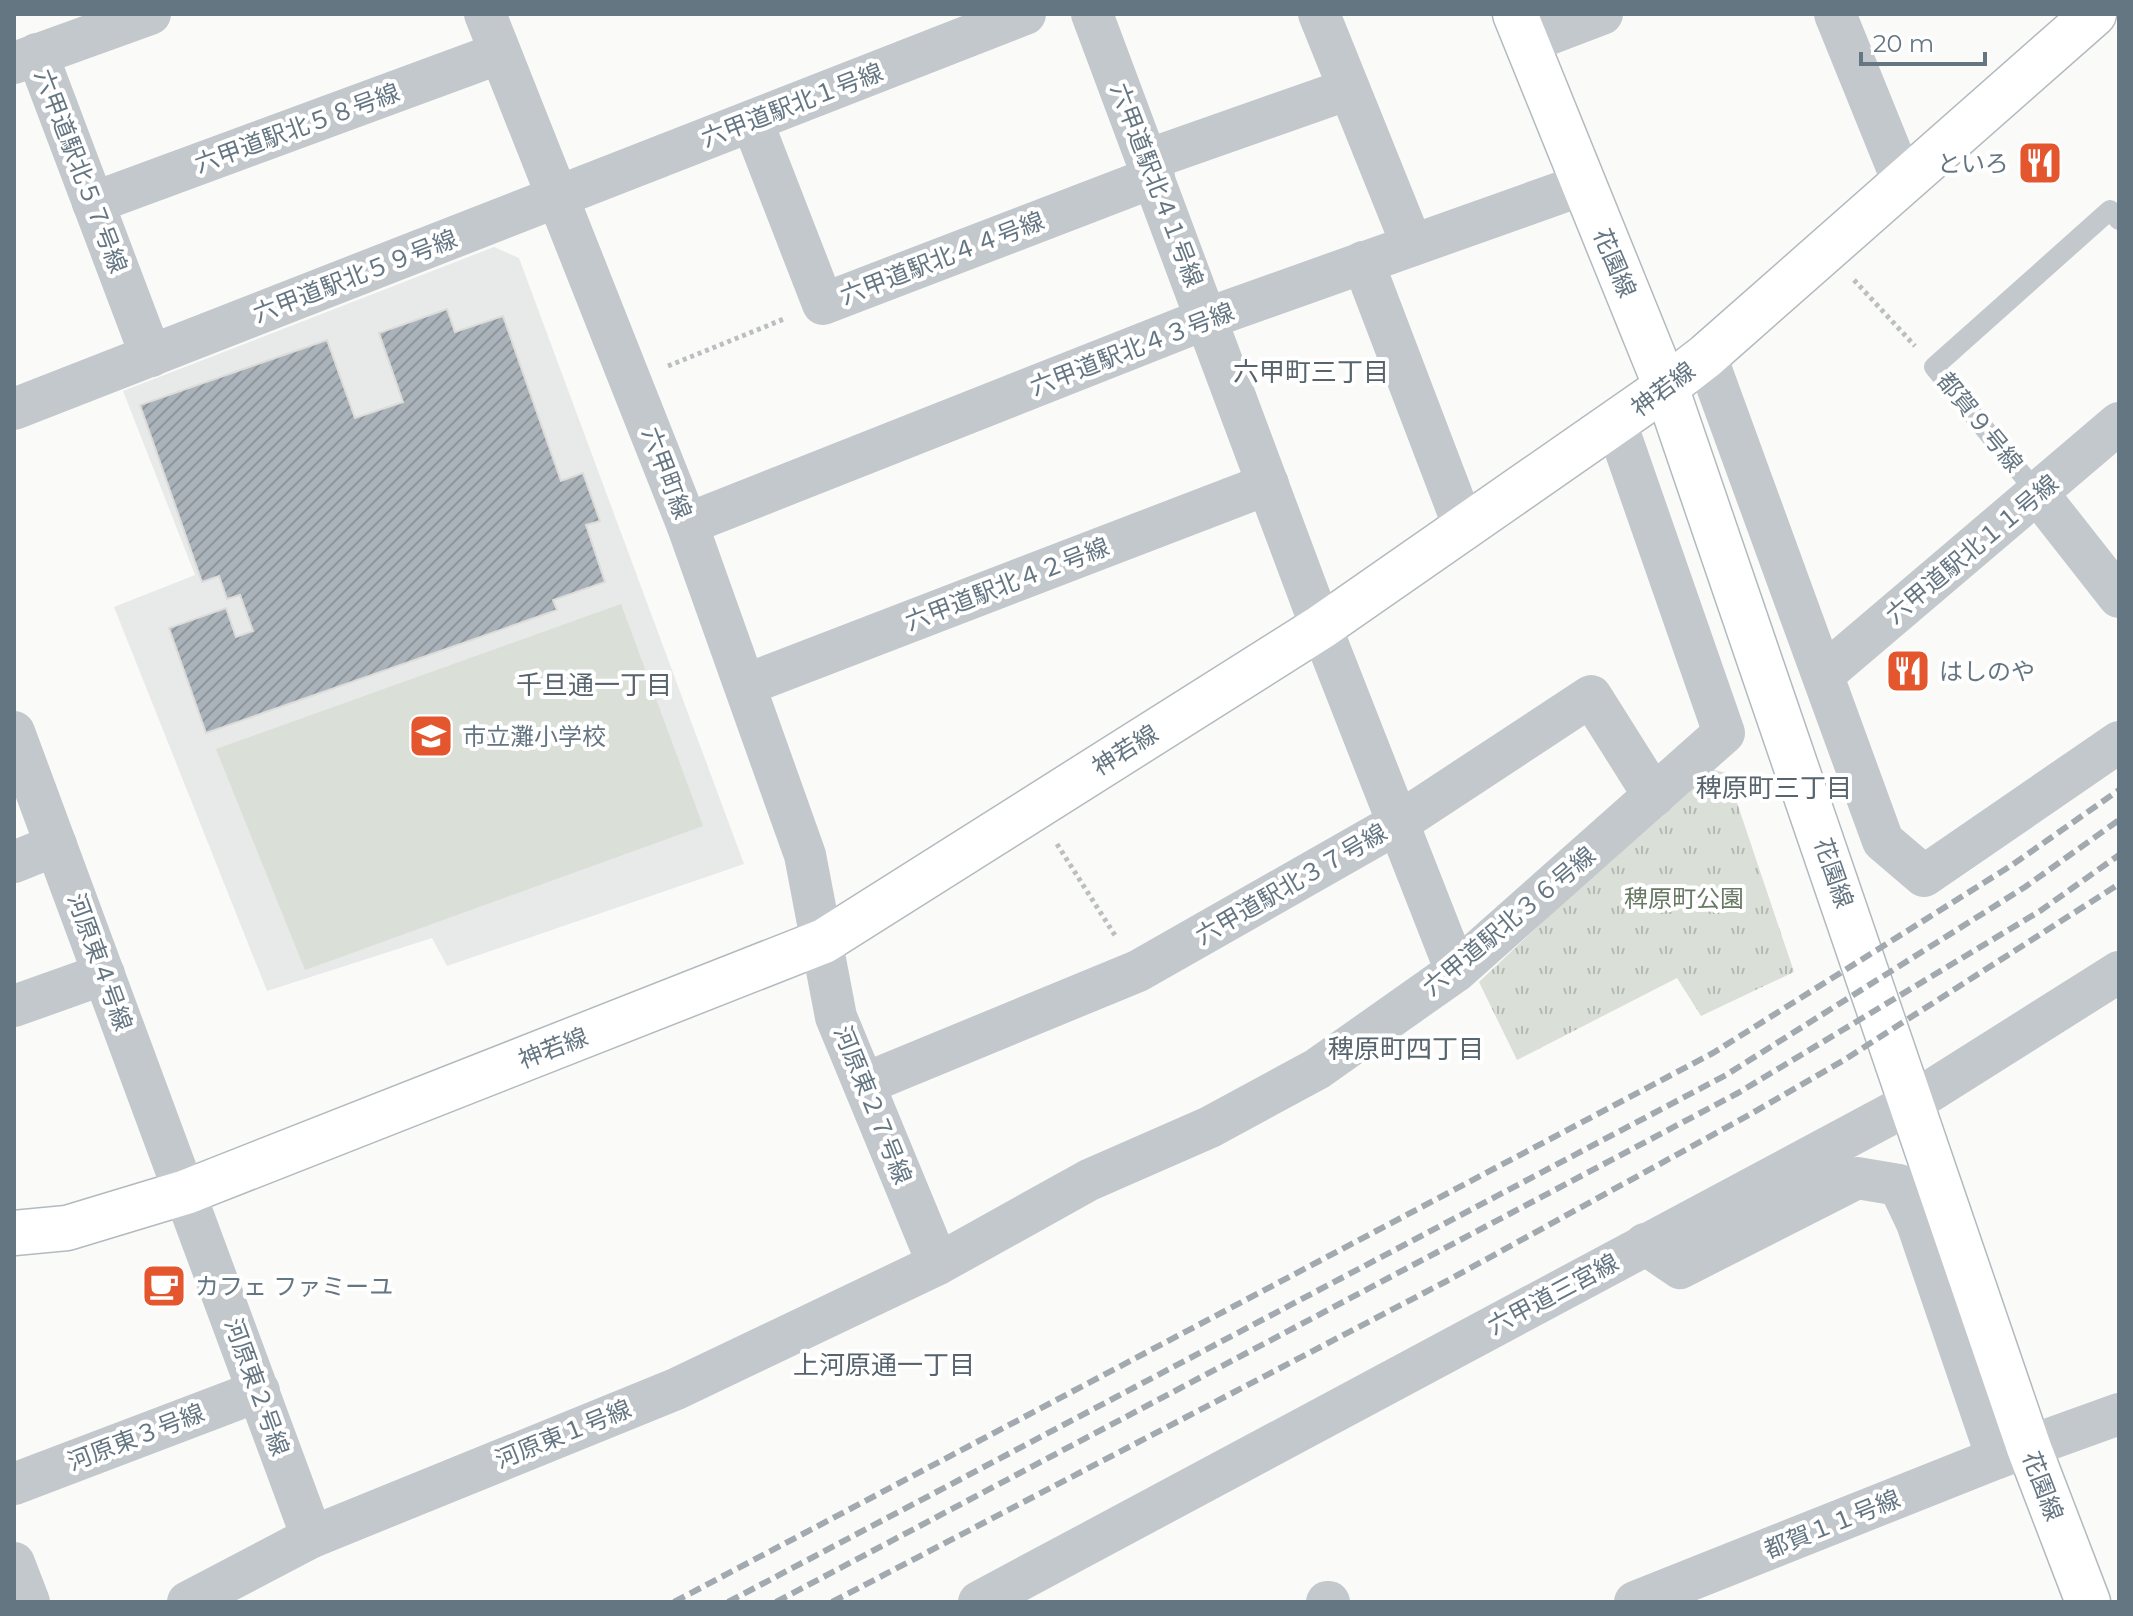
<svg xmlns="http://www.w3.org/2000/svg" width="2133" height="1616" viewBox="0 0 2133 1616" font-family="Montserrat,'Noto Sans JP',sans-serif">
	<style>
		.built { fill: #e8e9e9 }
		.park { fill: url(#park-tufts) }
		.garden { fill: #dadfd7 }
		.building { fill: url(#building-hatch); stroke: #dcdcda; stroke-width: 2 }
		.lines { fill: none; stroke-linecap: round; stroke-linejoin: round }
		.secondary-casing { stroke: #b3babf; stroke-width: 47 }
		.path { stroke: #bbbfc2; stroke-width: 5; stroke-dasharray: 4 4; stroke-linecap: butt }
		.lane { stroke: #c3c8cc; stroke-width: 20 }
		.street { stroke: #c3c8cc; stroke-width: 42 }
		.secondary { stroke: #fff; stroke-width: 44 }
		.rail { stroke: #a2aab0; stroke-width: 6; stroke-dasharray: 12 6; stroke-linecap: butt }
		.labels { text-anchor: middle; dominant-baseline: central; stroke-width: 8; stroke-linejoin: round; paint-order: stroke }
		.street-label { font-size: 24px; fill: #657683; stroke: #fff }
		.poi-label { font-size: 24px; fill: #657683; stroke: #fff; text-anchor: start }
		.park-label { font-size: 24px; fill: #687a64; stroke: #fff }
		.neighbourhood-label { font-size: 26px; fill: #57646e; stroke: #fff }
	</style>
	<defs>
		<pattern id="park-tufts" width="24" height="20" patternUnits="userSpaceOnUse" patternTransform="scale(2)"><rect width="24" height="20" fill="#dadfd7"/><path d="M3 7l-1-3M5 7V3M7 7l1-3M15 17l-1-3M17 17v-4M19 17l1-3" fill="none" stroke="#b4b9b4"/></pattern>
		<pattern id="building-hatch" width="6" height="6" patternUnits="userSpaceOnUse" patternTransform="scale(2)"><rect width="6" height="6" fill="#aab3b9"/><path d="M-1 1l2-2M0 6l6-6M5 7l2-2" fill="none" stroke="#8e969c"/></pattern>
	</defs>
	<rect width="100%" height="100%" fill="#fafaf8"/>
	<path class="built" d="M494 247 519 258 744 864 447 966 432 938 267 991 114 607 195 575 123 391Z"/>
	<path class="park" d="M1705 768 1727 773 1794 972 1701 1016 1677 978 1517 1060 1479 982Z"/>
	<path class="garden" d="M621 604 703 826 305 970 216 749Z"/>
	<path class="building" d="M447 309 455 332 503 316 561 481 583 473 600 521 586 525 605 582 553 600 557 610 206 733 169 628 226 608 236 637 253 631 240 595 227 599 219 576 202 582 140 405 327 340 355 418 403 402 379 333Z"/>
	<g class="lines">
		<g class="secondary-casing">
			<g id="secondary">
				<path d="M1515 14 1666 387 2029 1448 2088 1602"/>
				<path d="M14 1233 67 1228 186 1192 824 941 1321 627 1666 387 1706 356 2094 14"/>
			</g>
		</g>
		<g class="path">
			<path d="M1854 280 1915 346"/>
			<path d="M668 366 784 319"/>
			<path d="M1057 844 1116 937"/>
		</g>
		<path class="lane" d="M2038 494 1934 367 2110 210 2119 220"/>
		<g class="street">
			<path d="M485 14 687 524 805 855 836 1017 938 1264"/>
			<path d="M1092 14 1321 627 1456 971"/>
			<path d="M1319 14 1412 245"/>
			<path d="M1835 14 1903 182"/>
			<path d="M1526 43 1602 14"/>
			<path d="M37 54 151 356"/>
			<path d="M14 63 150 14"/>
			<path d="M752 121 823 304 1154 177"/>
			<path d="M1147 160 1349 89"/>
			<path d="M93 203 500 53"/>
			<path d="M1363 262 1464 527"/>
			<path d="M1706 356 1883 841 1924 876 2119 742"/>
			<path d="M14 409 1025 14"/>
			<path d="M2038 494 2119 597"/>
			<path d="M687 524 1208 318 1582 185"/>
			<path d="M1824 674 2119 423"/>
			<path d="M745 685 1268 484"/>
			<path d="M14 732 312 1537"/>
			<path d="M14 862 56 845"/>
			<path d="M14 1006 104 974"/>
			<path d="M864 1084 1138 971 1398 823 1591 696 1654 796"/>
			<path d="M1645 1244 1680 1268 1857 1178 1899 1185 1917 1223 1997 1458"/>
			<path d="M14 1484 259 1391"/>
			<path d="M14 1563 29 1602"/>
			<path d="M188 1602 312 1537 676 1389 938 1264 1089 1180 1210 1127 1317 1069 1456 971 1724 733 1616 423"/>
			<path d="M979 1602 1913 1102 2119 972"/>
			<path d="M1327 1602H1329"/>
			<path d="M1635 1602 1997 1458 2119 1414"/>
		</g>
		<use href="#secondary" class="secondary"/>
		<g class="rail">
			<path d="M674 1602 1713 1053 2012 865 2119 790"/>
			<path d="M728 1602 1726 1075 2025 887 2119 820"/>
			<path d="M776 1602 1738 1093 2040 911 2119 855"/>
			<path d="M832 1602 1443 1283 1749 1115 1844 1060 2119 884"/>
		</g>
	</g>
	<defs>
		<g id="restaurant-square" transform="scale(2.3)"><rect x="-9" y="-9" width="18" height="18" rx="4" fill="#e4572e" stroke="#fff"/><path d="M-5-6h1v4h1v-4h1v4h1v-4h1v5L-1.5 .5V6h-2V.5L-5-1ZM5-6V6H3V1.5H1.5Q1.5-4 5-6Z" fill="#fff"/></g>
		<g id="school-square" transform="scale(2.3)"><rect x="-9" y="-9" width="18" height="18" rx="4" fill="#e4572e" stroke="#fff"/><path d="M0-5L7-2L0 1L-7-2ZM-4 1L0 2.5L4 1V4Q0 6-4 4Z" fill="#fff"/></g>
		<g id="cafe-square" transform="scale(2.3)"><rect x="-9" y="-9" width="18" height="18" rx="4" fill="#e4572e" stroke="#fff"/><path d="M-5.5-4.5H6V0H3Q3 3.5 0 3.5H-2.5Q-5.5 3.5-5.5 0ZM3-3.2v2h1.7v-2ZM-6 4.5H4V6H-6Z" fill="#fff"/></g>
	</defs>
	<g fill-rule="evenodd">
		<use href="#restaurant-square" x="2040" y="163"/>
		<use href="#restaurant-square" x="1908" y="671"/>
		<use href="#school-square" x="431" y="736"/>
		<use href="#cafe-square" x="164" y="1286"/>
	</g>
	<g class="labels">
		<g class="street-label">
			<text transform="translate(792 105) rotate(-21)">六甲道駅北１号線</text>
			<text transform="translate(297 128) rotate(-20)">六甲道駅北５８号線</text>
			<text transform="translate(81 171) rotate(69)">六甲道駅北５７号線</text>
			<text transform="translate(1157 185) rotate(69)">六甲道駅北４１号線</text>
			<text transform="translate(942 258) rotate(-21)">六甲道駅北４４号線</text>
			<text transform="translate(1615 263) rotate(67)">花園線</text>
			<text transform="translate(355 276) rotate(-21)">六甲道駅北５９号線</text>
			<text transform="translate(1132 349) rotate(-21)">六甲道駅北４３号線</text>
			<text transform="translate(1663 389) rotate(-37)">神若線</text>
			<text transform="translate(1980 422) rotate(51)">都賀９号線</text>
			<text transform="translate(667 473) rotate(69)">六甲町線</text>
			<text transform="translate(1972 549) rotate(-40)">六甲道駅北１１号線</text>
			<text transform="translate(1007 584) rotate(-21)">六甲道駅北４２号線</text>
			<text transform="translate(1125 750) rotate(-32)">神若線</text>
			<text transform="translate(1834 873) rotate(71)">花園線</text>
			<text transform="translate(1291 884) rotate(-30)">六甲道駅北３７号線</text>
			<text transform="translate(1509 921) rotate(-40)">六甲道駅北３６号線</text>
			<text transform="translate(100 962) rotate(70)">河原東４号線</text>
			<text transform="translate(553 1048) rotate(-21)">神若線</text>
			<text transform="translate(873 1105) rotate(68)">河原東２７号線</text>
			<text transform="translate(1553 1294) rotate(-28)">六甲道三宮線</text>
			<text transform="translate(257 1387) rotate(70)">河原東２号線</text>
			<text transform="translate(563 1434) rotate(-22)">河原東１号線</text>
			<text transform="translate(136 1437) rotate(-21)">河原東３号線</text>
			<text transform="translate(2043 1486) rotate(69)">花園線</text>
			<text transform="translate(1832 1524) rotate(-22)">都賀１１号線</text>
		</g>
		<g class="poi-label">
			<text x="2009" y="163" text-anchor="end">といろ</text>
			<text x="1939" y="671">はしのや</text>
			<text x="462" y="736">市立灘小学校</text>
			<text x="195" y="1286">カフェ ファミーユ</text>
		</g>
		<g class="park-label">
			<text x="1684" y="898">稗原町公園</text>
		</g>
		<g class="neighbourhood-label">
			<text x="1311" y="372">六甲町三丁目</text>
			<text x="594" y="685">千旦通一丁目</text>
			<text x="1774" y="788">稗原町三丁目</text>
			<text x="1406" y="1049">稗原町四丁目</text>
			<text x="884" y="1365">上河原通一丁目</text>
		</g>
	</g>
	<rect width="2133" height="1616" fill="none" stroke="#657683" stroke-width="32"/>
	<path d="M1861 52v12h124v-12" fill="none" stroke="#657683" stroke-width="4"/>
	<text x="1873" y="52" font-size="24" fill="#657683" stroke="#ffffff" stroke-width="6" paint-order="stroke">20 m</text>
</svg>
